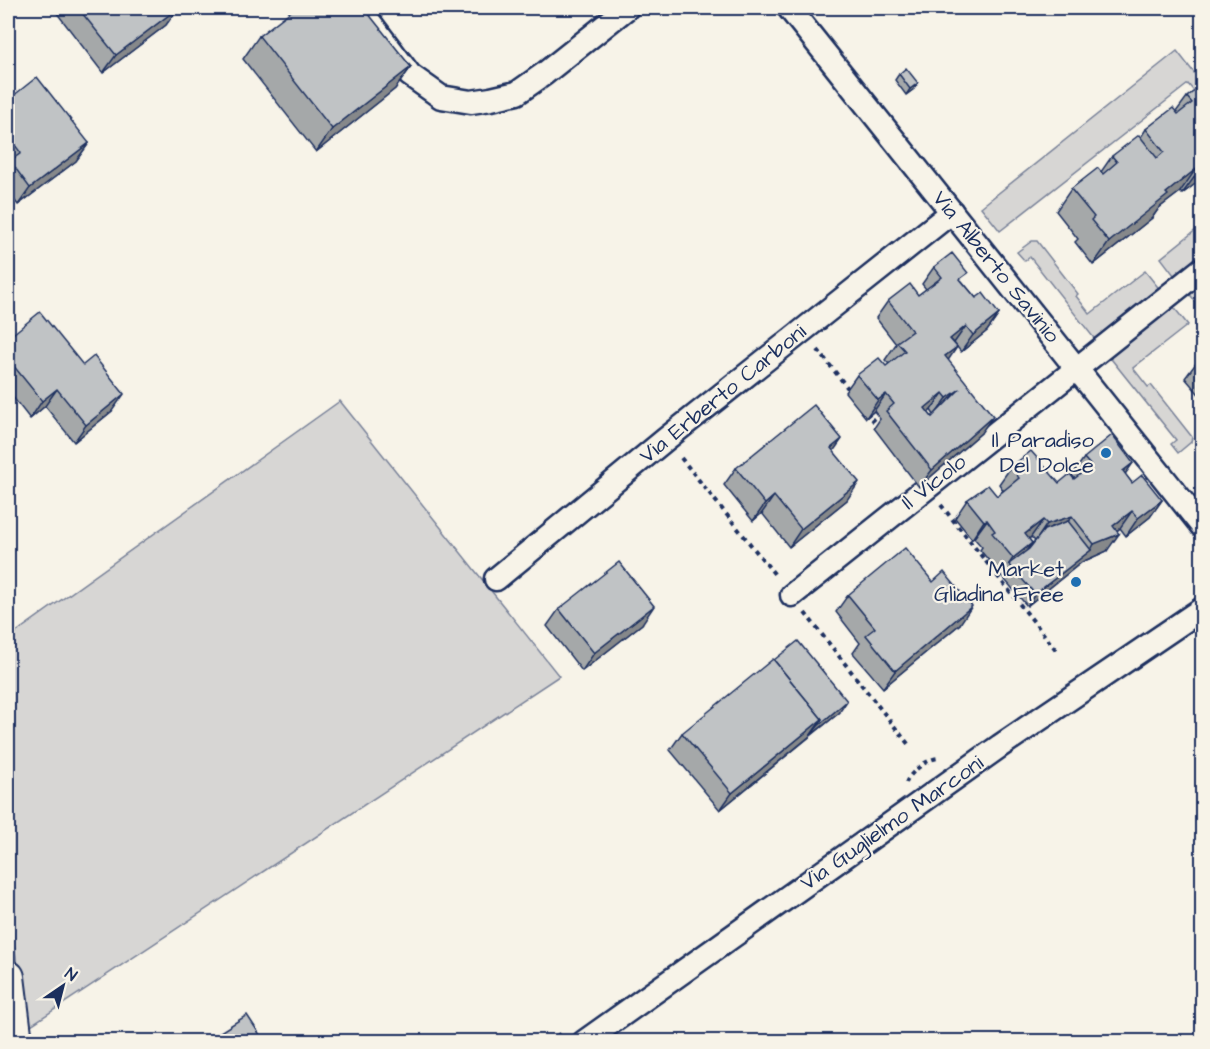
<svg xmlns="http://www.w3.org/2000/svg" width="1210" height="1049" viewBox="0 0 1210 1049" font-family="'Architects Daughter',sans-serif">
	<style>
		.green { fill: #d7d6d4; stroke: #798299; stroke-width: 1.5 }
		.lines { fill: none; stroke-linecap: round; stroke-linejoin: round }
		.street-casing { stroke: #1b2f5e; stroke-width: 27 }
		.secondary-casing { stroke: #1b2f5e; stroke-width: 36 }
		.path { stroke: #1b2f5e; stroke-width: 4; stroke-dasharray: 4.5 4.5; stroke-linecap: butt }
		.street { stroke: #f7f3e8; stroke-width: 22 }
		.secondary { stroke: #f7f3e8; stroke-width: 32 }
		.wall { fill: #a5a8a9; stroke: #1b2f5e; stroke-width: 1.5; fill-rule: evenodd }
		.shaded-wall { fill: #86888a; stroke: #1b2f5e; stroke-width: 1.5 }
		.building { fill: #c0c3c5; stroke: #1b2f5e; stroke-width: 1.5; fill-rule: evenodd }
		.poi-dot { fill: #1f6fb2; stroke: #f7f3e8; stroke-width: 2 }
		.labels { text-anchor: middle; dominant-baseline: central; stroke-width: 4.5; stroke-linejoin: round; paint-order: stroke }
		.street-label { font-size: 22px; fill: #1b2f5e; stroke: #f7f3e8 }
		.poi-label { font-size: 22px; fill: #1b2f5e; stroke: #f7f3e8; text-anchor: end }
	</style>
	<rect width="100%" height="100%" fill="#f7f3e8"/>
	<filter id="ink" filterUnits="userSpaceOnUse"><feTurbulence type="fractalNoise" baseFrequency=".0167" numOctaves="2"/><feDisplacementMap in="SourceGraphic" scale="12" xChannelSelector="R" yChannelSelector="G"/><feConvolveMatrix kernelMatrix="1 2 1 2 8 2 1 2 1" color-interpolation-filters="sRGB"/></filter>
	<g filter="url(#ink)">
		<g class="green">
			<path d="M1177 51 1202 83V101L1188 84 1000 231 981 207Z"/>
			<path d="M1202 225V259L1177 279 1161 258Z"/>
			<path d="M1032 241H1037L1078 294 1076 296 1090 314 1145 271 1161 291 1097 342 1030 257 1025 261 1017 252Z"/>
			<path d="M1202 280V310L1188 292Z"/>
			<path d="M1172 305 1188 325 1133 368 1148 387 1151 385 1192 437 1191 442 1178 453 1171 444 1176 440 1108 355Z"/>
			<path d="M340 401 559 676 25 1029 8 895V638Z"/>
		</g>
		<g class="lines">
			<g class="street-casing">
				<g id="street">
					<path d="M359 8 410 75 441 97 471 102 491 99 517 93 544 74 627 8"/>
					<path d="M789 8 1202 526"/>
					<path d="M496 579 666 439 952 212"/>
					<path d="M792 595 1202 269"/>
					<path d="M584 1042 1000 746 1202 609"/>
				</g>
			</g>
			<g class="secondary-casing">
				<path id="secondary" d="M8 977 16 1042"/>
			</g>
			<g class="path">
				<path d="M818 350 850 391"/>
				<path d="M866 411 880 429"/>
				<path d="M681 458 776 576"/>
				<path d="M941 505 1057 651"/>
				<path d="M805 613 909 745"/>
				<path d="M906 783C909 773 928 758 939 758"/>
				<path d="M549 1042 561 1033"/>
			</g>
			<use href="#street" class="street"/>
			<use href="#secondary" class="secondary"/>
		</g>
		<g class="wall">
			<path d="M53 8H178L166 25 103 73Z"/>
			<path d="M259 36 411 67 395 89 316 152 243 59Z"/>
			<path d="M899 74 914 89 906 95 895 80Z"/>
			<path d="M1203 84V178L1182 194 1180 192 1159 208 1152 218 1093 265 1075 242 1078 239 1056 211 1071 189 1101 172 1112 156 1141 137 1146 129 1176 112 1187 97Z"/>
			<path d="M8 100 89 143 76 161 18 205 8 192Z"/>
			<path d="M934 267 962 281 976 298 999 314 987 331 961 352 954 343 948 360 981 433 919 487 874 428 880 419 874 411 866 418 845 392 857 375 886 366 889 364 885 360 896 344 876 318 888 301 918 295 926 289 922 284ZM931 410 934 415 932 417 928 413Z"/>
			<path d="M8 338 112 411 74 442 45 406 30 419 8 391Z"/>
			<path d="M1203 354V399L1185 378Z"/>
			<path d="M833 451 847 500 789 547 762 513 753 521 724 485 736 468Z"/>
			<path d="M1084 458 1125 474 1132 483 1162 500 1150 517 1126 536 1120 528 1117 531 1107 551 1082 562 1027 606 980 550 982 547 974 538 972 539 955 518 967 500 997 496 1003 490 999 484 1011 467 1059 483 1075 479 1072 475ZM1031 537 1035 541 1032 543 1029 539Z"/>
			<path d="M848 595 960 624 883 688 853 653 860 643 836 612Z"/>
			<path d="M559 609 642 624 582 671 547 626Z"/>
			<path d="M839 713 720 810 670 750 682 733Z"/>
			<path d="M214 1036 264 1041H210Z"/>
		</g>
		<g class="shaded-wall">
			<path d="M178 8 166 25 103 73 116 55Z"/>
			<path d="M411 67 395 89 316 152 332 129Z"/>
			<path d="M918 83 914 89 906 95 910 89Z"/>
			<path d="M89 143 76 161 18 205 30 188Z"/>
			<path d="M1203 168V178L1182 194 1198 172Z"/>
			<path d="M1196 169 1180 192 1159 208 1152 218 1093 265 1109 242 1166 193Z"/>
			<path d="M999 314 987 331 961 352 973 335Z"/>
			<path d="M966 326 954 343 950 339Z"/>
			<path d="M957 347 945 365V356Z"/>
			<path d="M57 389 45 406 30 419 42 401Z"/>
			<path d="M960 389 935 415 947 398Z"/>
			<path d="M943 393 931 410 913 426 925 408Z"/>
			<path d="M124 394 112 411 74 442 86 425Z"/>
			<path d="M886 394 874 411 866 418 878 400Z"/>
			<path d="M993 416 981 433 919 487 932 470Z"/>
			<path d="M842 439 830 456 831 448Z"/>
			<path d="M1133 463 1121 480 1123 471Z"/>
			<path d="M859 482 847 500 789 547 801 529Z"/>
			<path d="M774 496 762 513 753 521 765 504Z"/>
			<path d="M1162 500 1150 517 1126 536 1138 518Z"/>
			<path d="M1132 511 1120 528 1107 539 1119 534 1107 551 1082 562 1027 606 1035 594 1091 550 1094 544 1113 526Z"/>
			<path d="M1072 516 1060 533 1035 542 1047 524Z"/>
			<path d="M987 520 974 538 972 539 984 521Z"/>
			<path d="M1043 520 1031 537 1013 552 1025 534Z"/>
			<path d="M1032 543 1020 560 1009 564 1013 558Z"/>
			<path d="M654 606 642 624 582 671 594 653Z"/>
			<path d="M972 606 960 624 883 688 895 671Z"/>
			<path d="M847 701 839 713 810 736 819 725Z"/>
			<path d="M822 719 810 736 720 810 732 793Z"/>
		</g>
		<g class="building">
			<path d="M78 8H178L116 55Z"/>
			<path d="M295 8H364L411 67 332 129 259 36Z"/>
			<path d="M906 68 918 83 910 89 899 74Z"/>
			<path d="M37 77 89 143 30 188 10 161 21 153 8 136V100Z"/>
			<path d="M1203 84V168L1198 172 1196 169 1166 193 1168 195 1109 242 1091 220 1094 217 1071 189 1098 168 1103 174 1117 162 1112 156 1139 135 1157 158 1164 152 1146 129 1173 108 1178 114 1192 103 1187 97Z"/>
			<path d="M952 253 968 273 960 279 976 298 983 293 999 314 973 335 966 326 950 339 957 347 945 356 993 416 932 470 886 411 894 404 886 394 878 400 857 375 879 358 886 366 905 351 897 342 912 331 888 301 910 284 918 295 942 277 934 267ZM960 389 932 417 925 408 943 393 947 398Z"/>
			<path d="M40 312 83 365 94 356 124 394 86 425 57 389 42 401 8 359V338Z"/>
			<path d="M814 405 842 439 831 448 859 482 801 529 774 496 765 504 736 468Z"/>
			<path d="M1112 435 1133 463 1123 471 1132 483 1142 475 1162 500 1138 518 1132 511 1113 526 1119 534 1094 544 1072 516 1047 524 1043 520 1025 534 1032 543 1013 558 992 533 995 531 987 520 984 521 967 500 988 485 997 496 1019 478 1011 467 1031 451 1059 483 1070 474 1074 479 1091 466 1084 458Z"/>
			<path d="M1068 521 1091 550 1035 594 1009 564 1029 549 1044 530Z"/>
			<path d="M905 548 933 582 944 572 972 606 895 671 866 635 875 628 848 595Z"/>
			<path d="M619 562 654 606 594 653 559 609Z"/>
			<path d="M798 641 847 701 819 725 822 719 774 660Z"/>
			<path d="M773 659 822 719 732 793 682 733Z"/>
			<path d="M247 1015 264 1041H218L214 1036Z"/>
		</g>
	</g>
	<g class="poi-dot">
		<circle cx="1106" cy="453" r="6"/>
		<circle cx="1076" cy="582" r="6"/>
	</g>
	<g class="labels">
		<g class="street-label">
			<text transform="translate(996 267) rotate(51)">Via Alberto Savinio</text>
			<text transform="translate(723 394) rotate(-39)">Via Erberto Carboni</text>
			<text transform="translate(934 482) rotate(-38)">Il Vicolo</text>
			<text transform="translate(892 823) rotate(-35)">Via Guglielmo Marconi</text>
		</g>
		<g class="poi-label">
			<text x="1094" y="440">Il Paradiso<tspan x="1094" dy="25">Del Dolce</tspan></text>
			<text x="1064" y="569">Market<tspan x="1064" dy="25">Gliadina Free</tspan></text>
		</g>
	</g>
	<rect width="1210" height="1049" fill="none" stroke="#f7f3e8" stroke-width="30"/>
	<rect x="15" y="15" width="1180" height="1019" fill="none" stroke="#1b2f5e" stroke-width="2" filter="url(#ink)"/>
	<g transform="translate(63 986) rotate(35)" stroke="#f7f3e8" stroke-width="4.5" paint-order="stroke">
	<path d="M0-4.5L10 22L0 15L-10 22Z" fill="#1b2f5e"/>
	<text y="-9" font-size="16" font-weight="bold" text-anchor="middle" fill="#1b2f5e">N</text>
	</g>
</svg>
